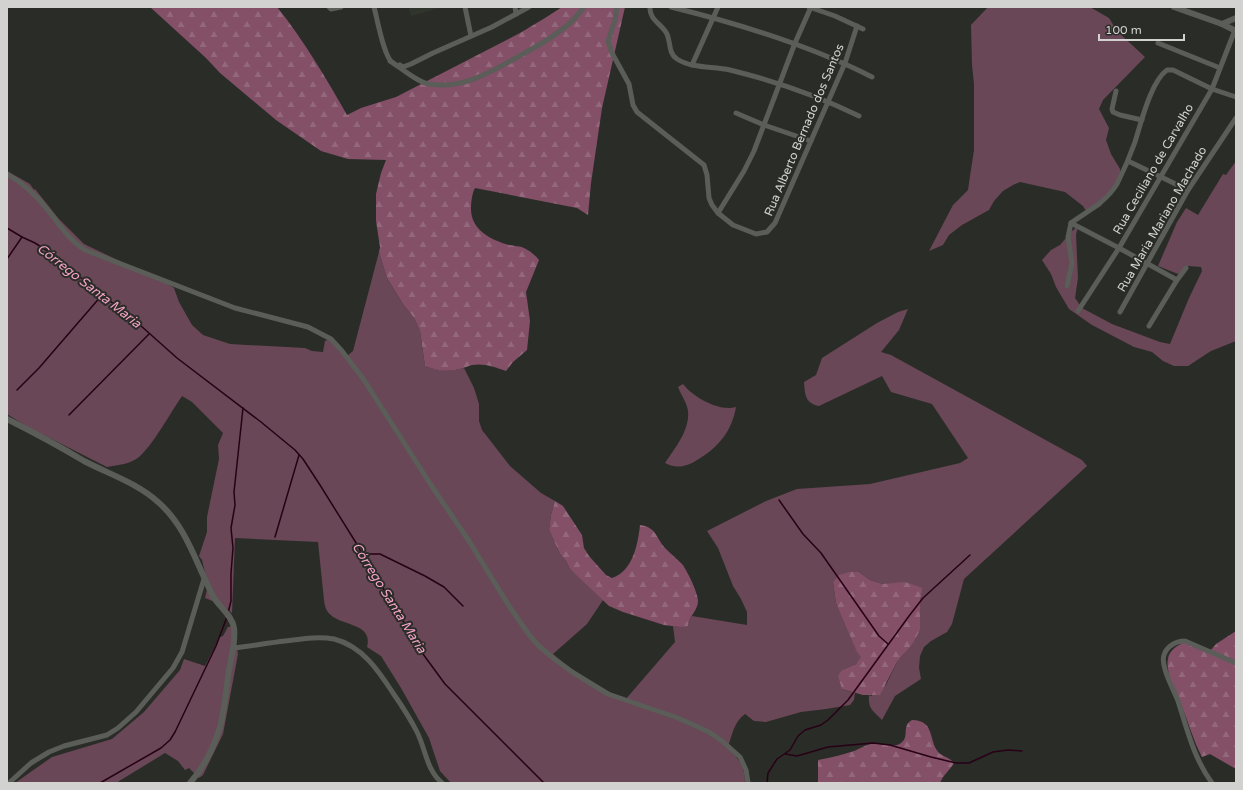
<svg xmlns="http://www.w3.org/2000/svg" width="1243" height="790" viewBox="0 0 1243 790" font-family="'Varela Round',sans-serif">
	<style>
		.built { fill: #30352b }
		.grass { fill: #694756 }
		.forest { fill: url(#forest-firs) }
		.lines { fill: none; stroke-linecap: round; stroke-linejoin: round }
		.stream { stroke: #280016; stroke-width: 1.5 }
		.minor { stroke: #5a5d58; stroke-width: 5 }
		.tertiary { stroke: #5a5d58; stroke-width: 6 }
		.labels { text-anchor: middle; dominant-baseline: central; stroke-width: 4; stroke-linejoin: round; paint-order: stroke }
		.street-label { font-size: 12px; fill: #d2d3d0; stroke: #2a2c28 }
		.water-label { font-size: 13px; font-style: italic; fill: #f5a3c7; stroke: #2a2c28 }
	</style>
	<defs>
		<pattern id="forest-firs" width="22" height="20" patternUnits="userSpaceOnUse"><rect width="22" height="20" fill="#835067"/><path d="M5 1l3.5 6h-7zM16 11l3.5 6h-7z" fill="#94687c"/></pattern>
	</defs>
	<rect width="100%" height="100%" fill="#2a2c28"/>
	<path class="built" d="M414 7H444L411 16 409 8Z"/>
	<g class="grass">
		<path d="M988 7H1090L1109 18 1117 31 1145 57 1103 100 1099 109 1109 128 1106 140 1111 154 1120 169V180L1101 206 1088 214 1083 206 1065 192 1020 182 1013 185 1003 191 994 201 989 210 962 225 949 235 943 245 929 251 953 205 968 190 970 176 974 150V84L972 65 971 25Z"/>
		<path d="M1236 161V341L1211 351 1188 366H1174L1163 361 1152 352 1134 347 1092 325 1069 309 1056 287 1051 274 1042 260 1051 250 1060 245 1071 232 1078 226 1076 235 1078 278 1075 298 1082 308 1112 324 1160 342 1170 344 1189 298 1202 271 1201 267 1188 266 1178 274 1158 266 1177 222 1186 208 1198 215 1223 174 1226 175Z"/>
		<path d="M7 171 30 184 34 190 35 189 59 219 84 244 168 284 174 288 179 302 192 325 203 335 230 344 305 348 312 351 323 352 325 341 329 339 347 356 353 351 379 252 387 278 403 304 414 318 420 331 425 366C438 371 450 372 464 368L474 388 479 404V421L482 430 510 466 541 493 555 501 551 515 549 530 560 554 566 561 570 569 603 600 587 624 553 654C575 673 599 687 625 700L675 642 673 626 680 627 688 622 692 616 747 625V612L741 599 733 586 718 548 707 531 766 501 797 489 870 484 960 463 968 458 932 404 891 392 882 376 819 406C805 403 805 395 804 382L816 375 822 358 877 323 898 312 908 309 899 330 881 352 891 355 1082 460 1087 466 964 579 952 624 947 632 931 641 924 647 920 656 919 668 921 679 895 696 882 720C873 710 868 710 869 695L871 696 886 685 897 662 903 655 920 630V600L923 588 883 584 870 580 859 572 833 582 836 603 862 657 856 664 842 670V689L855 693 854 700 850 705 826 709 801 712 766 722 754 721 745 714C734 722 732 735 728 747 739 760 745 766 745 783H451L440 771 429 738 401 688 381 656 367 647C374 620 335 628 326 609 325 606 324 602 324 600L318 542 235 538 232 613 222 605 205 598 208 585 202 560 199 556 207 532V517L219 459 218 445 223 433 192 402 182 396C171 412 153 445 139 457 131 464 118 465 107 467L26 426 7 414Z"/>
		<path d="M683 384C693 397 719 412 736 407 732 431 718 448 697 460 691 464 682 468 674 466 671 466 668 464 665 463 675 448 690 430 688 411 687 403 681 395 678 387Z"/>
		<path d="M233 626 238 654 223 734 203 775 199 778 189 768 185 770 178 761 165 753 116 783H15L52 757 112 739 144 712 180 670 184 659 205 666 220 637 223 636 228 627Z"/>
	</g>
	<g class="forest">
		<path d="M150 7H277C303 39 326 78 347 115L361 108 396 97 520 33 545 18 562 7H625L602 108 591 183 588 215 577 208 475 188C472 193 471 203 471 209 471 230 491 240 509 245 514 246 520 246 524 248 530 251 535 255 539 260L526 292 530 321 527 350 513 362 506 371C495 367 484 363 472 365 468 366 464 368 460 369 447 372 437 371 425 366L420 331 414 318 403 304 387 278 379 252 380 247 376 221V194L381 173 386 160 348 159 321 151 276 120 220 73 206 58Z"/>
		<path d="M555 501 563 506 582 535 584 548 589 556 606 575 612 578C633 571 638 544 640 525 657 527 656 539 666 549 671 554 677 559 682 564 687 570 698 593 698 601 698 611 688 617 688 626L680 627 664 625 623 612 609 606 576 575 570 569 566 561 560 554 549 530 551 515Z"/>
		<path d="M849 572H859L870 580 883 584 905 582 923 588 920 600V630L913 643 897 662 880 695H863L842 689 838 676 842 670 856 664 861 657 857 652 836 603 833 582 839 575Z"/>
		<path d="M1236 631V769L1210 754 1202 757C1193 740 1189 723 1181 705 1176 693 1165 672 1168 659 1169 650 1178 645 1185 642L1210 651 1216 644Z"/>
		<path d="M912 720C935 721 928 738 938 752 942 757 948 756 954 763 950 770 943 775 940 783H818V760C830 758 842 755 854 751 859 749 865 745 871 744 881 742 893 749 901 743 910 737 901 726 912 720Z"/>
	</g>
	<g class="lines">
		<g class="stream">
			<path d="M7 228 22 237 35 243 49 252 65 267 84 280 140 325 177 358 261 422 295 450 303 459 320 485 358 546 368 566 385 591 423 654 445 684 544 783"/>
			<path d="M7 259 22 237"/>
			<path d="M17 390 39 368 102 295"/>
			<path d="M69 415 149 334"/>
			<path d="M779 500 803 534 821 553 879 636 888 644"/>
			<path d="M275 537 299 455"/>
			<path d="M362 554H380L425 576 444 587 463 606"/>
			<path d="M228 613 231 601V573L233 548 231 528 235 505 234 492 243 408"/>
			<path d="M785 754 797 756 828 747 873 743 890 745 931 757 956 763H969L993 752 1008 750 1022 751"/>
			<path d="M100 783 161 748 170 740 175 732 216 646 227 617"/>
			<path d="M767 783 768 773 777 759 790 750 798 736 805 730 821 725 828 720 848 700 909 616 923 598 970 555"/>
		</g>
		<g class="minor">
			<path d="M329 7 331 9 341 7"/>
			<path d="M374 7C377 18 384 57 392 62"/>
			<path d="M465 7 471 36"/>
			<path d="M515 7 516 14"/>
			<path d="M617 7 615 20 608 41 612 53 629 84 633 105 637 112 704 165 707 175 709 198 712 205 718 213 733 225 756 234 767 232 775 223 845 63 857 26"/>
			<path d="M650 7C649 20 662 24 667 34 671 43 668 53 677 59 693 69 713 66 730 70 775 81 818 96 859 116"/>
			<path d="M671 7C740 24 809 45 872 77"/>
			<path d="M809 7 835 16 863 29"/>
			<path d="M1158 43 1220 68"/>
			<path d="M390 61C400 67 418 83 429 84 462 90 493 71 521 55 536 47 552 38 565 27 573 22 578 14 584 7"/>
			<path d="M400 65 403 67 411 64 433 53 492 27 529 7"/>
			<path d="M692 65 718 7"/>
			<path d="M1116 91 1112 109 1113 112 1120 115 1142 120"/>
			<path d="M736 113 764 125 811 141"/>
			<path d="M1128 161 1188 190"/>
			<path d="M7 174C23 183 36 195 47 209 59 224 69 240 85 250L235 308 308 327 331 339 342 351 364 380 431 485 469 541 509 606 530 636 539 646 553 658 572 672 608 694 678 718 709 732 722 741 740 757 746 770 748 783"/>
			<path d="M718 213 744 171 754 151 795 43 811 7"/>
			<path d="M1071 223 1119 248 1177 280"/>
			<path d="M1067 286 1072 263 1068 237 1071 223C1089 210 1105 203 1117 184 1124 170 1130 156 1135 142 1141 123 1151 81 1167 70H1173L1212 89 1236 97"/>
			<path d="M1078 311 1119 248 1212 89 1235 30"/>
			<path d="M1120 312 1188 190 1236 118"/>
			<path d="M1149 326 1177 280 1186 268"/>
			<path d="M234 648C251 646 268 643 285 641 301 639 318 636 334 639 362 646 378 670 393 693 402 706 410 718 417 732 426 750 426 769 442 783"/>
			<path d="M9 783 31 763 49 752 64 746 107 735 118 728 136 712 173 668 182 652 204 579"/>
			<path d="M1212 783C1194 759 1187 729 1178 701 1174 690 1160 666 1164 655 1167 646 1176 641 1185 641L1236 663"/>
		</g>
		<g class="tertiary">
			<path d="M1174 7 1222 24 1236 31"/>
			<path d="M1222 24 1236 18"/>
			<path d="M7 419C33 432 59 446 84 461 109 474 137 483 158 502 187 527 196 564 213 596 219 607 232 615 234 628 236 642 231 657 229 670 226 689 225 709 220 727 214 747 203 768 190 783"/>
		</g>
	</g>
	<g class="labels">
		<g class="street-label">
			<text transform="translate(804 130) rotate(-67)">Rua Alberto Bernado dos Santos</text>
			<text transform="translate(1153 169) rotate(-60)">Rua Ceciliano de Carvalho</text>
			<text transform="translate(1162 219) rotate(-60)">Rua Maria Mariano Machado</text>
		</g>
		<g class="water-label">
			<text transform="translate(89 286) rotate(38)">Córrego Santa Maria</text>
			<text transform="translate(389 598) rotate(58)">Córrego Santa Maria</text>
		</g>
	</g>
	<rect width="1243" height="790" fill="none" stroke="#d2d3d0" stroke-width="16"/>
	<path d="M1099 34v6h85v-6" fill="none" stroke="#d2d3d0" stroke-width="2"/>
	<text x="1105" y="34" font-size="12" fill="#d2d3d0" stroke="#2a2c28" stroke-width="3" paint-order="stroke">100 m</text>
</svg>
